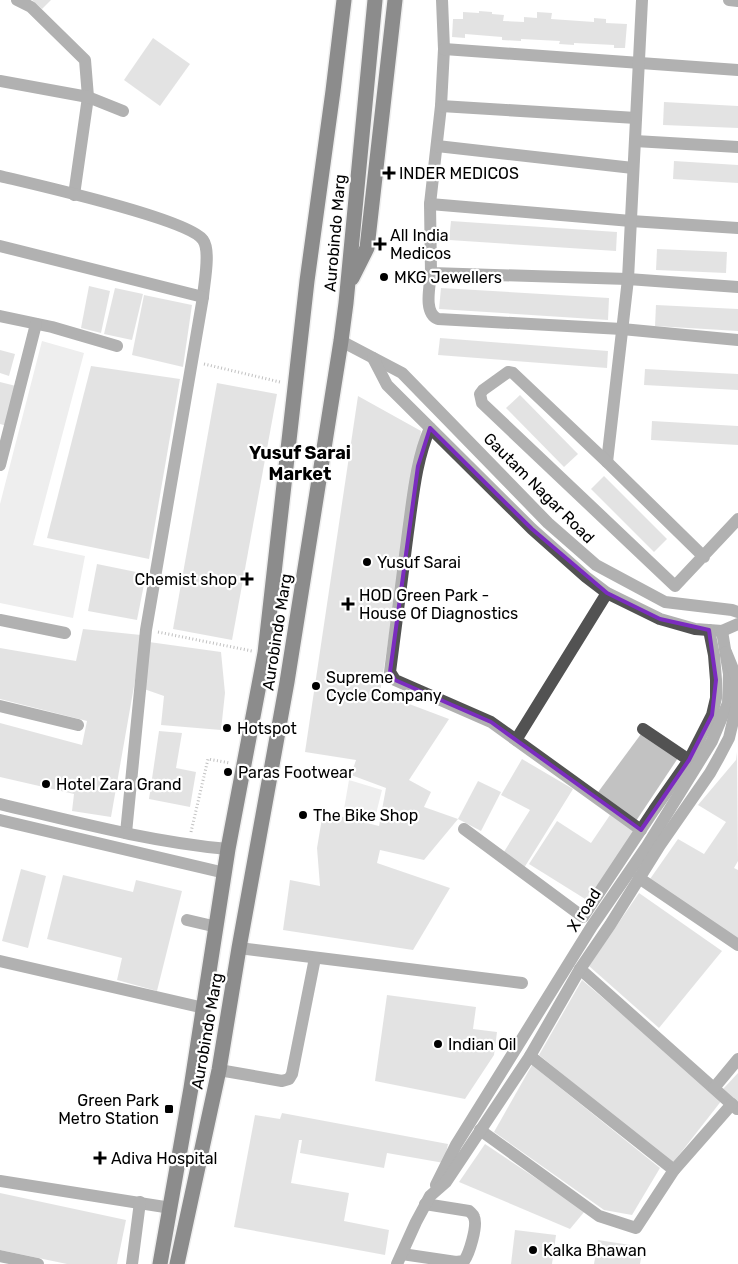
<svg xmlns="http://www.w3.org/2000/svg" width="738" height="1264" viewBox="0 0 738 1264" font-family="Rubik,sans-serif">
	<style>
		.green { fill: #d9d9d9 }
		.building { fill: #c2c2c2 }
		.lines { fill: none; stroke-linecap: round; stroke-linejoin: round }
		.highway-casing { stroke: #dbdbdb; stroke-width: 18 }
		.path { stroke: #747474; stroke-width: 3; stroke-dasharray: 1 2.5; stroke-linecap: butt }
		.minor { stroke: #525252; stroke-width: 12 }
		.highway { stroke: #000; stroke-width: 15 }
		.marked { fill: none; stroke: #7b2cbf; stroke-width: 4; stroke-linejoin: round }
		.poi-dot { fill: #000; stroke: #fff; stroke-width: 2 }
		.labels { text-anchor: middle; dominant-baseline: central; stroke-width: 4.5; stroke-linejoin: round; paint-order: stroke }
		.poi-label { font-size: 16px; fill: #000; stroke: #fff; text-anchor: start }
		.street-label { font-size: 16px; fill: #000; stroke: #fff }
		.neighbourhood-label { font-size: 18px; font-weight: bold; fill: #000; stroke: #fff }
	</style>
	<rect width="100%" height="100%" fill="#fff"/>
	<g class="green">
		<path d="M42 341 84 353 33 545 85 556 73 618 0 603V504Z"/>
		<path d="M349 780 382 790 375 818 344 809Z"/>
	</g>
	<g class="building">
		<path d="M32 0H51L42 9Z"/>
		<path d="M479 11 492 12V14L504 15 503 21 524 22V17L537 18V12L552 13 551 19 594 22V18L606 19V23L627 24 625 48H614V45L574 43V45L559 44 560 41 521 39V41L502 40V37L465 34V38L452 37 453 19H463V12L479 13Z"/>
		<path d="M153 38 190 64 160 106 124 80Z"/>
		<path d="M664 102 738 106V128L663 125Z"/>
		<path d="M674 161 738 165V183L673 179Z"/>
		<path d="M451 221 617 232 616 251 449 240Z"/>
		<path d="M657 249 727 252 726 273 656 270Z"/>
		<path d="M89 286 110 291 101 333 81 328Z"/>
		<path d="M115 288 143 294 132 340 104 334Z"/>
		<path d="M441 288 609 298 608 320 439 309Z"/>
		<path d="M144 295 192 305 183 367 132 355Z"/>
		<path d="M656 305 738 309V331L655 326Z"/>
		<path d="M440 338 608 351 607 368 438 355Z"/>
		<path d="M0 350 15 354 9 376 0 373Z"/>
		<path d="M91 366 180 379 149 559 47 538Z"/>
		<path d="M645 369 738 374V390L644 385Z"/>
		<path d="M0 382 16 386 7 426 0 424Z"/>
		<path d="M217 383 277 394 232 640 173 629Z"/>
		<path d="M520 395 578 454 564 467 506 408Z"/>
		<path d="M358 396 421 431 380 693 449 719 409 780 431 792 424 807 458 819 424 860 380 850 377 863 450 888 413 950 283 930 290 880 320 886 317 848 323 812 379 826 386 788 351 775 356 760 305 752Z"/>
		<path d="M652 421 738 426V445L651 440Z"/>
		<path d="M604 476 667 539 654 552 591 489Z"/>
		<path d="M97 564 146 574 137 620 88 611Z"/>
		<path d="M83 629 141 635 139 658 111 817 72 811 74 794 0 777V723L82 745 87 721 0 699V648L76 661Z"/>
		<path d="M149 642 221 652 225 693 221 730 161 725 164 696 144 689Z"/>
		<path d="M159 731 182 733 176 768 196 772 190 807 149 799Z"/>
		<path d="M641 734 678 758 636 821 596 795Z"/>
		<path d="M737 752 738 861 734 868 738 870V940L650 879 678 839 704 854 726 822 698 805 736 760Z"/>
		<path d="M522 759 573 789 524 868 502 855 530 810 501 795Z"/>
		<path d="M478 781 501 792 481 831 458 819Z"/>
		<path d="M610 815 636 831 590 902 529 864 557 821 591 843Z"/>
		<path d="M21 869 46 876 28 948 2 941Z"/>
		<path d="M63 875 133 892 136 880 182 891 157 991 117 980 122 958 47 939Z"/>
		<path d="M639 893 722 951 659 1028 589 966Z"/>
		<path d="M582 980 722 1100 672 1164 539 1055Z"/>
		<path d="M387 995 476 1007 473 1029 497 1032 494 1055 465 1099 375 1081Z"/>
		<path d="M532 1065 660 1168 632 1215 604 1210 494 1132Z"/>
		<path d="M738 1073V1102L723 1089Z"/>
		<path d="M282 1113 448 1144 444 1163 387 1153 384 1168 300 1153 302 1140H299L291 1183 349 1193 344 1221 389 1230 385 1255 234 1227 255 1115 280 1119Z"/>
		<path d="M485 1144 585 1211 570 1229 459 1182Z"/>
		<path d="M0 1193 126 1220 117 1264H67L0 1250Z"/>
		<path d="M515 1230 556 1235 552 1264H511Z"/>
		<path d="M598 1240 643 1247 640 1264H594Z"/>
	</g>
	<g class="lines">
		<g class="highway-casing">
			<g id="highway">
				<path d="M352 278 367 248 395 0"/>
				<path d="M160 1264 191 1088 228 849 265 653 307 281 333 91 344 0"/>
				<path d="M177 1264 219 1070 239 948 287 682 341 341 346 303 375 0"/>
			</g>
		</g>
		<g class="path">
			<path d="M204 364 280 382"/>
			<path d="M158 632 252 651"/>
			<path d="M191 832 208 759 230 763"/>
		</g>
		<g class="minor">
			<path d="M17 0 31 7 85 60 88 97 74 195"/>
			<path d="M442 0 444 49 441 106 430 204 431 273 628 279 738 287"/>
			<path d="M729 0 738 1"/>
			<path d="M444 49 738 70"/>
			<path d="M0 81 88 97 123 111"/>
			<path d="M441 106 636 118"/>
			<path d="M635 141 738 147"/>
			<path d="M437 146 633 168"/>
			<path d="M0 176C33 184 189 219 203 240 211 251 204 283 203 297L146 630 126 833"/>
			<path d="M430 204 631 221 738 228"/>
			<path d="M0 246 203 297"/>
			<path d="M431 273C430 286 423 313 438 319L622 329 738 340"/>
			<path d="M0 316 52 327 117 346"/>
			<path d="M341 341 402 373 548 523 596 565 665 602 732 610 738 612"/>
			<path d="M373 358 387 385 532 529 586 577 607 593 660 619 695 629 722 631 738 624"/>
			<path d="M430 428C416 460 413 497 408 532 402 579 396 625 390 672L395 680 491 722 641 830"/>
			<path d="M607 462 628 279 642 0"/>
			<path d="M0 465 36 324"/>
			<path d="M704 557 607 462 513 373 508 372 483 390 480 394 482 403 675 586 738 519"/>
			<path d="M0 620 65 633"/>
			<path d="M0 706 78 725"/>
			<path d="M643 729 689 760"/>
			<path d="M516 740 607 593"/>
			<path d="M0 804C76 822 151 842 228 849"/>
			<path d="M0 820 225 873"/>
			<path d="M464 829 583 917 654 810 689 760 712 715 716 698V680L714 655 709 630"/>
			<path d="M639 878 738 945"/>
			<path d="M187 920 217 927"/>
			<path d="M239 948 522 983"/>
			<path d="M0 961 204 1008"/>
			<path d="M580 969 737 1109"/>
			<path d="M530 1056 674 1170"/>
			<path d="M219 1070 282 1081 289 1079 292 1074 315 958"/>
			<path d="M714 1088 738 1059"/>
			<path d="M480 1130 599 1216 636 1228 674 1170 732 1104"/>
			<path d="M0 1181 171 1208"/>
			<path d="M436 1185 456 1145 592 926 647 846 712 741 728 703 729 674 722 631"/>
			<path d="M402 1254 456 1262 464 1261C469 1254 478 1226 474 1217 473 1214 472 1214 469 1211L425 1204"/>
			<path d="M0 1256 38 1264"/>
			<path d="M132 1264 140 1202"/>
			<path d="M397 1264 416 1222 430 1196 446 1182 530 1056 580 969 610 925 660 845 710 773 719 757 729 738 737 704V679L726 652"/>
		</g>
		<use href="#highway" class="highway"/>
	</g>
	<path d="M0 0H738V1264H0ZM430 428 532 529 607 593 660 619 709 630 716 680 712 715 689 760 641 830 491 722 395 680 390 672 418 466Z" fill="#fff" fill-opacity=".55" fill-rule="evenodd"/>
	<path class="marked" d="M430 428 532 529 607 593 660 619 709 630 716 680 712 715 689 760 641 830 491 722 395 680 390 672 418 466Z"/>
	<g class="poi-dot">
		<path d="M386.5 165.5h5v5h5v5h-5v5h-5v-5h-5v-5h5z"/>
		<path d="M377.5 236.5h5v5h5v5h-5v5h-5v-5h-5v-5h5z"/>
		<circle cx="384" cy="277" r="5"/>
		<circle cx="367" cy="562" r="5"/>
		<path d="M244.5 571.5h5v5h5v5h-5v5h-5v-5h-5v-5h5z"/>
		<path d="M345.5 596.5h5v5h5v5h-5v5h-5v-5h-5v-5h5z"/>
		<circle cx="316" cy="686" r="5"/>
		<circle cx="227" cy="728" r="5"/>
		<circle cx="228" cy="772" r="5"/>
		<circle cx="46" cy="784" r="5"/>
		<circle cx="303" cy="815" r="5"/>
		<circle cx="438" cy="1044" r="5"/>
		<rect x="164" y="1104" width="10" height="10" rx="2.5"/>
		<path d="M97.5 1150.5h5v5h5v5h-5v5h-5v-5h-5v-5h5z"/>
		<circle cx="533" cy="1250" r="5"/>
	</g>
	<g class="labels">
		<g class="poi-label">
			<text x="399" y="173">INDER MEDICOS</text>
			<text x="390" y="235">All India<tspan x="390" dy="18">Medicos</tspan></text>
			<text x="394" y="277">MKG Jewellers</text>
			<text x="377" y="562">Yusuf Sarai</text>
			<text x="237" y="579" text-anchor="end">Chemist shop</text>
			<text x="359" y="595">HOD Green Park -<tspan x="359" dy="18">House Of Diagnostics</tspan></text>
			<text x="326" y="677">Supreme<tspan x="326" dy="18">Cycle Company</tspan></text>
			<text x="237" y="728">Hotspot</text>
			<text x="238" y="772">Paras Footwear</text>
			<text x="56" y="784">Hotel Zara Grand</text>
			<text x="313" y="815">The Bike Shop</text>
			<text x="448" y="1044">Indian Oil</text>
			<text x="159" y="1100" text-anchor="end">Green Park<tspan x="159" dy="18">Metro Station</tspan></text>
			<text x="111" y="1158">Adiva Hospital</text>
			<text x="543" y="1250">Kalka Bhawan</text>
		</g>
		<g class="street-label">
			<text transform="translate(335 233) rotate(-85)">Aurobindo Marg</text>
			<text transform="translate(539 488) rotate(45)">Gautam Nagar Road</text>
			<text transform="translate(277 632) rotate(-81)">Aurobindo Marg</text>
			<text transform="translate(584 910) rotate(-57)">X road</text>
			<text transform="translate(207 1031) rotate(-80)">Aurobindo Marg</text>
		</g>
		<g class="neighbourhood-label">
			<text x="300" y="453">Yusuf Sarai<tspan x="300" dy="21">Market</tspan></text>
		</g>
	</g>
</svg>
